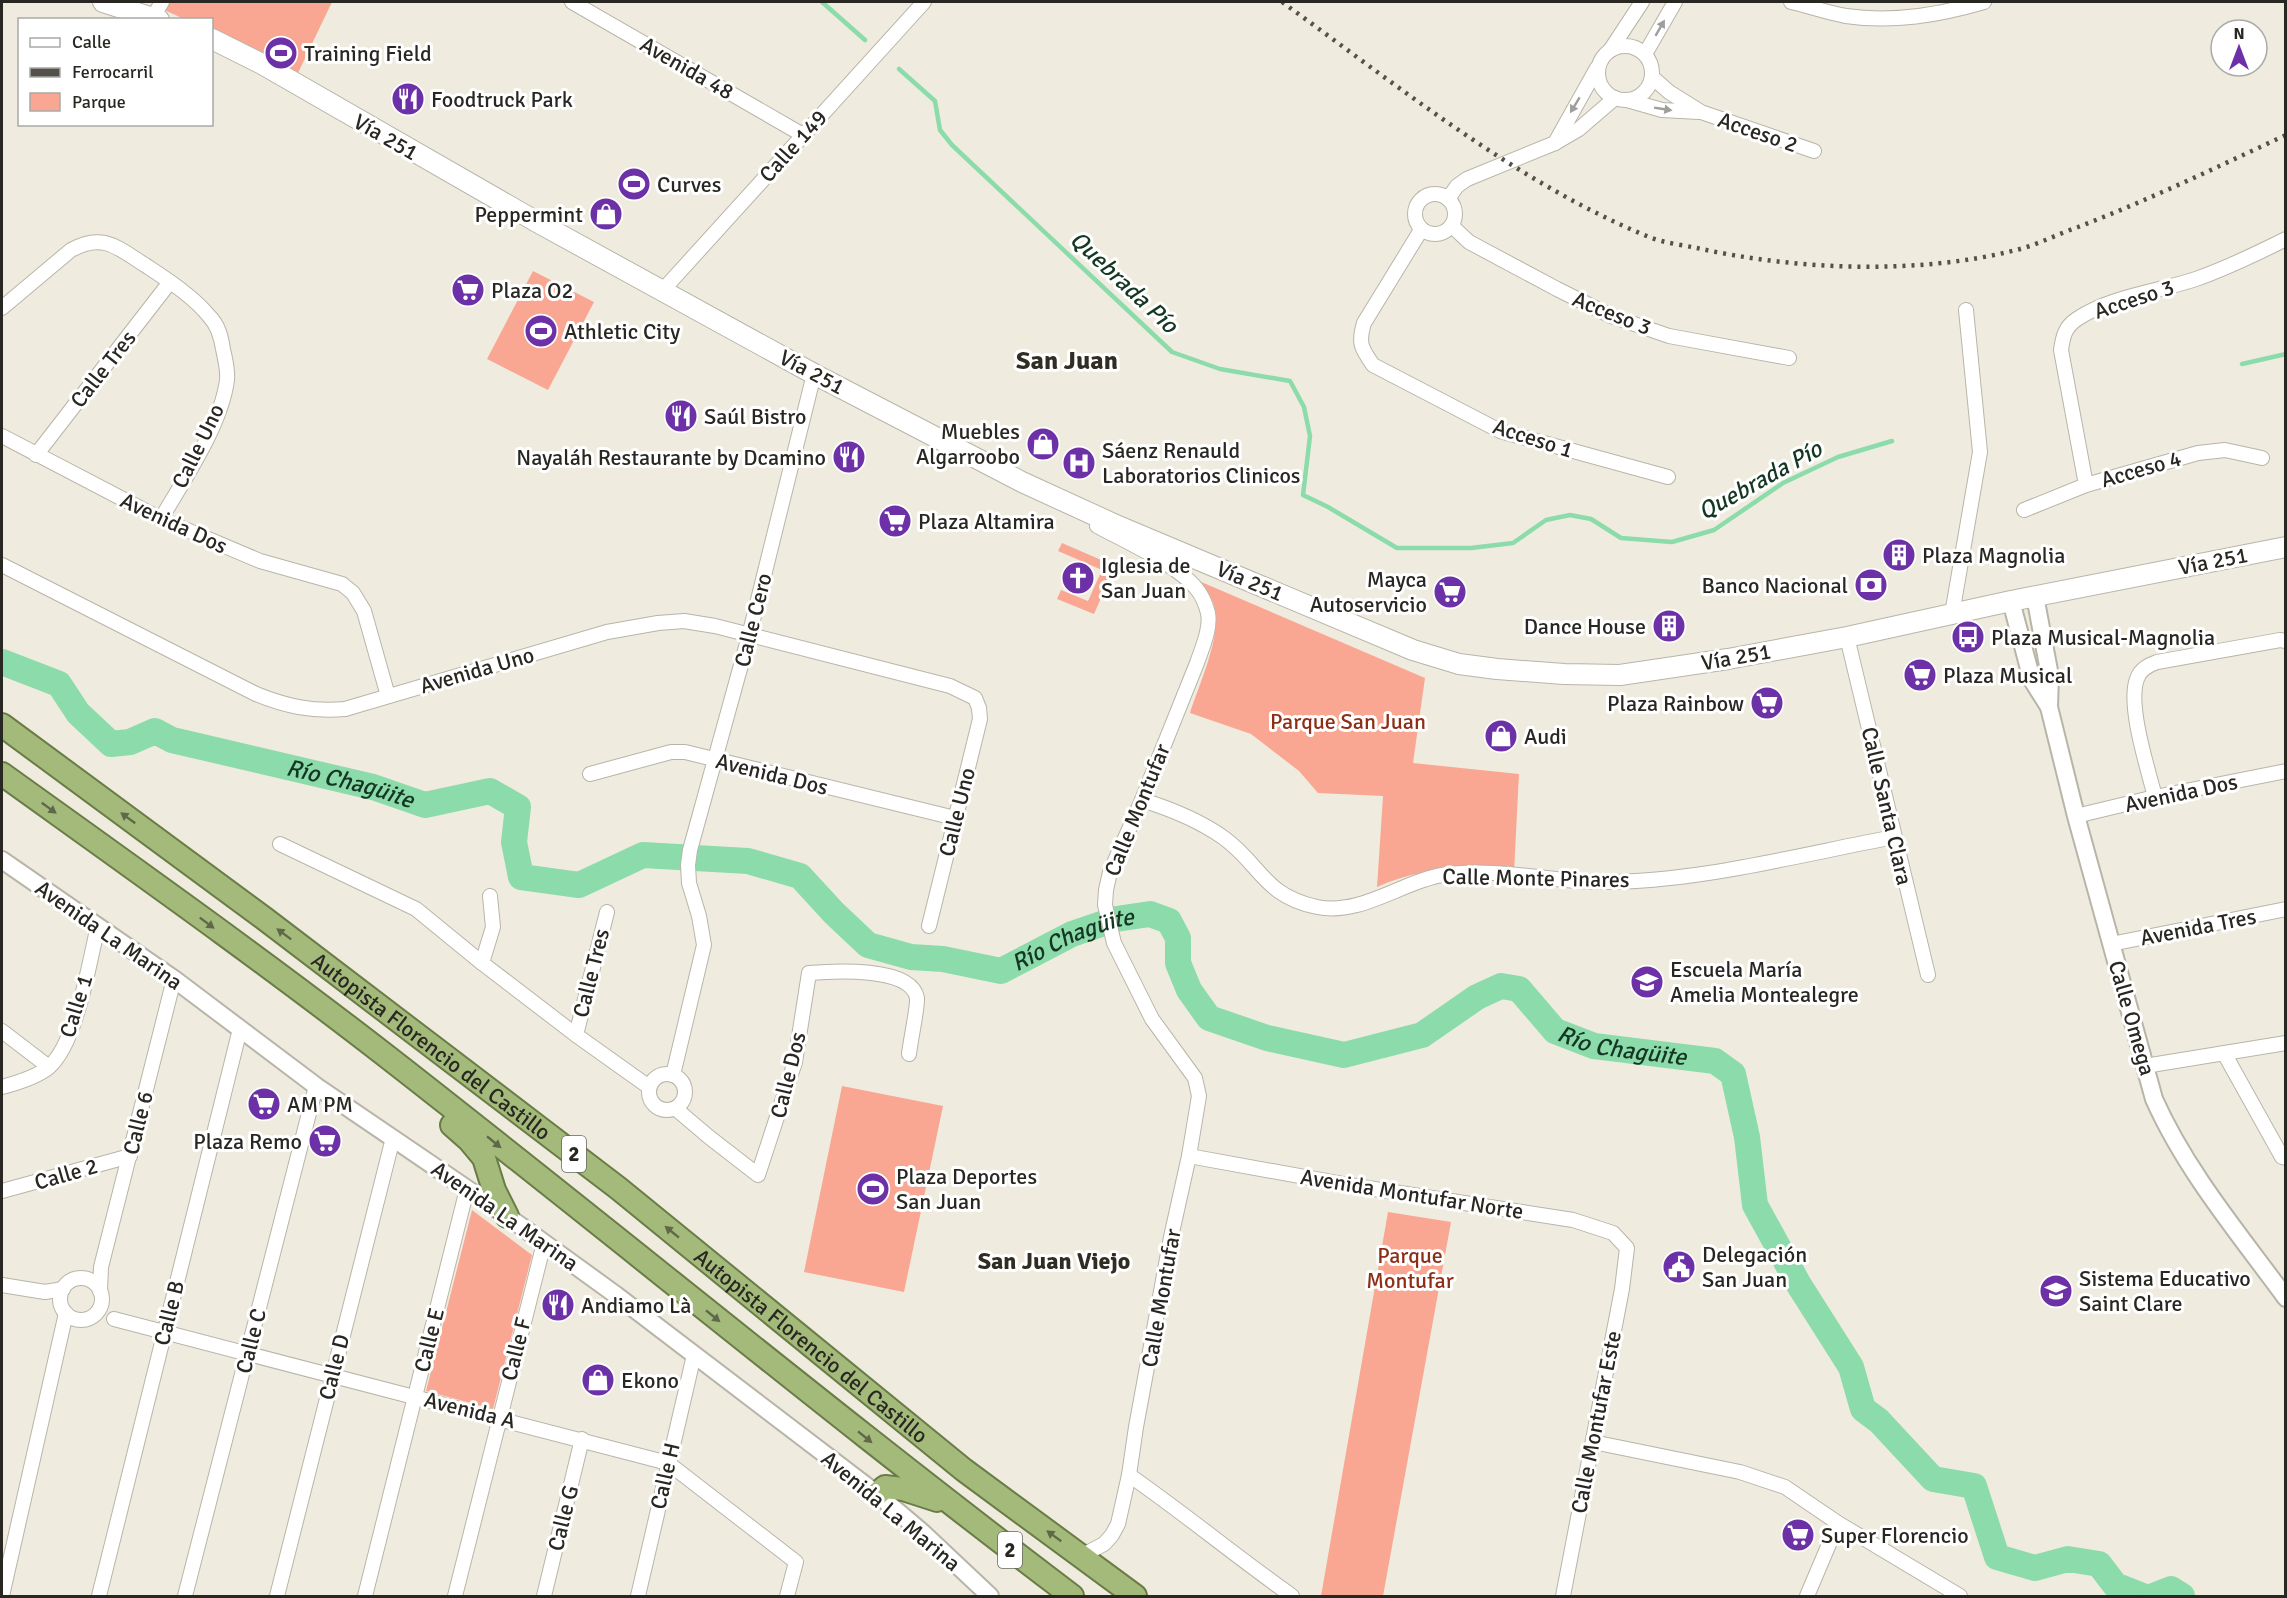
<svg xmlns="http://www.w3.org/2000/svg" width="2287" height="1598" viewBox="0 0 2287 1598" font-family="Signika,sans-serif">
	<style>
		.green { fill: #f9a793 }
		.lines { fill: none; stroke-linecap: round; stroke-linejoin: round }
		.stream { stroke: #8cdbaa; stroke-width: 4.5 }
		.river { stroke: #8cdbaa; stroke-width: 26 }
		.minor-casing { stroke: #b8b5a8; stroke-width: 16 }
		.tertiary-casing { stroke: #b8b5a8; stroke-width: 20 }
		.secondary-casing { stroke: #b8b5a8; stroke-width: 22 }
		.trunk-casing { stroke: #697c46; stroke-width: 26 }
		.minor { stroke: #fff; stroke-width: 14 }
		.tertiary { stroke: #fff; stroke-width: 16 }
		.secondary { stroke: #fff; stroke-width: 20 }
		.trunk { stroke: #a3ba7a; stroke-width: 22 }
		.rail { stroke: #53514a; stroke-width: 4.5; stroke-dasharray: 3 6; stroke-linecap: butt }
		.oneway { fill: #9e9e9c }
		.oneway2 { fill: #5f694a }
		.labels { text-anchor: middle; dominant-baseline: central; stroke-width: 6; stroke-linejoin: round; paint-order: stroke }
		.shield { fill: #fff; stroke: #686864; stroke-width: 1.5 }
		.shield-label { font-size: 21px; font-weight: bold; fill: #282722 }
		.poi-label { font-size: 22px; fill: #282722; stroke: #fff; text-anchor: start }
		.street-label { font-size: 22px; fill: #282722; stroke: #fff }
		.park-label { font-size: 22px; fill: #8d2e17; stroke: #fff }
		.water-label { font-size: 24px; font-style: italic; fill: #143723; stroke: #fff }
		.neighbourhood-label { font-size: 24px; font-weight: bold; fill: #302d23; stroke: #fff }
		.quarter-label { font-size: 26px; font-weight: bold; fill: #302d23; stroke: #fff }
	</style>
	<rect width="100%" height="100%" fill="#efecdf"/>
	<g class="green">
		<path d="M162 2H332L298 73 212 33V20L184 19 160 8Z"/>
		<path d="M533 271 594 302 548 390 487 359Z"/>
		<path d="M1062 543 1115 566 1094 614 1057 599 1061 590 1088 601 1102 570 1058 551Z"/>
		<path d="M1199 581 1425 678 1413 763 1519 774 1514 872C1464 867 1424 866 1377 887L1383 796 1318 793 1299 771 1251 734 1190 713C1199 684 1223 634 1214 605 1212 597 1204 588 1199 581Z"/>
		<path d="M842 1086 943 1106 904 1292 804 1272Z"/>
		<path d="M472 1210 532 1255 493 1409 426 1391Z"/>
		<path d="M1388 1212 1451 1222 1383 1596H1321Z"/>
	</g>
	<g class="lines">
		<g class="stream">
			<path d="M822 2 865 40"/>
			<path d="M899 69 935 101 940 130 952 145 1172 352 1220 369 1290 381 1304 407 1310 436 1303 495 1328 507 1397 548H1471L1513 543 1546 520 1570 515 1591 519 1621 538 1672 542 1714 530 1783 483 1838 457 1892 441"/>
			<path d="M2242 364 2286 354"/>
		</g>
		<g class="river">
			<path id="s1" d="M2 662 59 684 78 713 111 744 130 742 155 731 172 740 373 787 425 805 490 791 518 807 514 842 521 877 579 885 643 855 748 861 800 876 834 913 868 945 911 957 943 959 1001 971 1072 934 1116 919 1150 914 1169 921 1178 938V963L1189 990 1209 1018 1267 1038 1344 1055 1422 1035 1477 997 1501 986 1519 989 1555 1031 1594 1046 1715 1061 1733 1074 1747 1137 1755 1205 1799 1285 1851 1367 1863 1409 1879 1421 1933 1479 1974 1486 1997 1557 2035 1568 2068 1559 2099 1564 2115 1585 2143 1596"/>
			<path d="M2153 1596 2171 1589 2182 1596"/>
		</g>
		<g class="minor-casing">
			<g id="minor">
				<path d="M572 2 803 135"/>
				<path d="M1791 2C1809 6 1828 13 1846 16 1893 23 1939 15 1984 2"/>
				<path d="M153 17 162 2"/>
				<circle cx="1625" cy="73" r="27"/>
				<path d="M1611 49 1642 2"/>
				<path d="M1645 54 1675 2"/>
				<path d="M1652 77 1669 92 1701 112 1814 151"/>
				<path d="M1627 100 1662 110 1699 112"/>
				<path d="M1555 143 1597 68"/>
				<circle cx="1435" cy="214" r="20"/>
				<path d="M1448 199 1457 186 1467 179 1555 143 1579 129 1615 98"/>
				<path d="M1452 226 1469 242 1557 289 1611 316 1669 336 1789 358"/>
				<path d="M1421 230 1364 323C1358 343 1361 348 1373 365L1500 431 1668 477"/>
				<path d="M663 290 924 2"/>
				<path d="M2 308 71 250C103 232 118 248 145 265 166 279 193 296 209 316 218 325 221 336 223 349 225 359 228 369 227 380 221 426 184 479 161 519"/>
				<path d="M2 436 161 519 260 561 342 584 353 593 364 611 388 696"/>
				<path d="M36 455 170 282"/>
				<path d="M2086 485 2061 350C2063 336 2065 327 2077 319 2112 296 2157 292 2196 279 2227 268 2256 254 2286 239"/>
				<path d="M2024 510 2086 485 2198 453 2225 450 2262 458"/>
				<path d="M2 565 256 694C285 706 312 712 345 709L607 632 658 623 684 621 715 626 950 686 975 698 979 708 980 719 929 926"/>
				<path d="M1952 614 1980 452 1966 310"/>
				<path d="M1847 637 1928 975"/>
				<path d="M590 774 671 752H685L955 818"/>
				<path d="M2155 797C2148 769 2127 705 2137 679 2140 669 2149 665 2157 662L2280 640 2286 641"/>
				<path d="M1142 800C1171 809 1199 820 1224 838 1261 865 1264 896 1317 907 1363 916 1403 880 1448 874 1497 868 1548 881 1597 882 1695 883 1798 855 1894 837"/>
				<path d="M2076 816 2155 797 2286 771"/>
				<path d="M280 844 416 909 482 963 576 1035 649 1087"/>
				<path d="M2111 944 2286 909"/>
				<path d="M482 963 493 927 490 896"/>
				<path d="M2 1031 49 1067"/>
				<path d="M576 1035 607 912"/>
				<path d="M2224 1053 2282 1157 2286 1158"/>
				<path d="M2145 1066 2286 1043"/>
				<circle cx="667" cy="1092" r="18"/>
				<path d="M673 1075 704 945 699 916 689 883 688 865 690 850 749 636 814 374"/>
				<path d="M2 1087C17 1083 37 1077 49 1067 77 1042 89 963 98 926"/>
				<path d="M676 1109 709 1137 758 1175 795 1062 809 973C832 971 911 966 917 998 918 1006 910 1043 909 1054"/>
				<path d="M1189 1156 1349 1185 1573 1220 1613 1233 1627 1248 1622 1289 1563 1596"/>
				<path d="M2 1191 130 1156"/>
				<circle cx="81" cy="1299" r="21"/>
				<path d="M2 1285 45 1292 63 1289"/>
				<path d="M100 1291 101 1267 174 979"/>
				<path d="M114 1319 668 1463 796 1562 787 1596"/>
				<path d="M1593 1442 1740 1472 1785 1487 1838 1523 1960 1596"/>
				<path d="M1129 1475C1185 1514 1237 1557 1292 1596"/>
				<path d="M1081 1556 1104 1544 1112 1535 1118 1524 1129 1475 1136 1427 1171 1237 1189 1156 1199 1096 1195 1078 1152 1019 1114 943 1105 905 1106 890 1110 872 1142 800 1197 663C1202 648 1211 629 1208 613 1206 605 1201 594 1196 588 1176 564 1125 541 1097 526"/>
				<path d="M2 1596 66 1313"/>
				<path d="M99 1596 240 1029"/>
				<path d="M185 1596 316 1086"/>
				<path d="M277 1596 393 1138"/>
				<path d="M365 1596 467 1189"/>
				<path d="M455 1596 544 1243"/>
				<path d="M544 1596 582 1439"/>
				<path d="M638 1596 694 1355"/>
				<path d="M1807 1596 1838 1523"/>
			</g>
		</g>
		<g class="tertiary-casing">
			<g id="tertiary">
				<path d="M2035 596 2050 676 2049 707 2076 816 2154 1099C2186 1171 2239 1234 2286 1298"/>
				<path d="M2011 601 2032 680 2049 707"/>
				<path d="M2 860 174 979 316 1086 507 1216 616 1295 877 1494 923 1533 990 1596"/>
			</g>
		</g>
		<g class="secondary-casing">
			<g id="secondary">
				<path d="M103 2 159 20"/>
				<path d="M212 39 262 64 537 222 814 374 1022 482 1118 526 1413 650 1459 664 1497 669 1564 674 1620 675 1728 659 1847 637 2011 601 2286 547"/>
			</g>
		</g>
		<g class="trunk-casing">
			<g id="trunk">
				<path id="s2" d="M2 725 265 919 618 1188 964 1470 1135 1596"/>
				<path d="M2 774C130 866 260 958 385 1055 615 1234 839 1420 1072 1596"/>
				<path d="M452 1125 469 1140 484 1158 494 1190 507 1216"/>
				<path d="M877 1494 885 1487 903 1489 937 1500"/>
			</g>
		</g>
		<use href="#minor" class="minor"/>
		<use href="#tertiary" class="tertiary"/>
		<use href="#secondary" class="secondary"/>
		<use href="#trunk" class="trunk"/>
		<path class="rail" d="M1282 2C1397 85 1517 183 1649 237 1664 243 1682 245 1697 248 1796 270 1918 275 2016 250 2037 245 2058 234 2078 227 2149 200 2217 167 2286 135"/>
	</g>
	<defs><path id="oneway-solid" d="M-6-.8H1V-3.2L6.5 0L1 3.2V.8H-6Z" transform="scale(1.5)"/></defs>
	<g class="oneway">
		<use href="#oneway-solid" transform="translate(1660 28) rotate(-60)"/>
		<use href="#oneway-solid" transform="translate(1575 105) rotate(121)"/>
		<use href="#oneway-solid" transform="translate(1663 109) rotate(9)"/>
	</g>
	<g class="oneway2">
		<use href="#oneway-solid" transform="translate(49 808) rotate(36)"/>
		<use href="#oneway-solid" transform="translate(128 818) rotate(-144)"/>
		<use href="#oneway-solid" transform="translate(207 923) rotate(37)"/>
		<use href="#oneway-solid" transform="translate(284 934) rotate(-143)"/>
		<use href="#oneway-solid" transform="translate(494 1142) rotate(39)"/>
		<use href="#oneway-solid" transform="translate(672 1232) rotate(-141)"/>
		<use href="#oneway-solid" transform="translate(713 1316) rotate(39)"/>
		<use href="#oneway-solid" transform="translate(865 1437) rotate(39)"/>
		<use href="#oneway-solid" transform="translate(1054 1536) rotate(-144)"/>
	</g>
	<defs>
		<g id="stadium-disc" transform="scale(1.725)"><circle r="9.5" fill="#6d31a7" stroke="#fff"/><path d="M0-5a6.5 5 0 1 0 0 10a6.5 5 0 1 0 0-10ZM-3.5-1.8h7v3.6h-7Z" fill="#fff"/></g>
		<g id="restaurant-disc" transform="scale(1.725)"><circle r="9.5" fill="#6d31a7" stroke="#fff"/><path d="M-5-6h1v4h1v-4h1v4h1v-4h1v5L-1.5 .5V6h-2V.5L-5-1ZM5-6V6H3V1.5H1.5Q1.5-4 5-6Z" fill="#fff"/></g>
		<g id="shop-disc" transform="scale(1.725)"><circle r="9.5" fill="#6d31a7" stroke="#fff"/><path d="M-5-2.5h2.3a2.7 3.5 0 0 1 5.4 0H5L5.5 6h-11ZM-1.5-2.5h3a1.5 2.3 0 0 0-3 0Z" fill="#fff"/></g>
		<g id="supermarket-disc" transform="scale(1.725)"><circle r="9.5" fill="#6d31a7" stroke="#fff"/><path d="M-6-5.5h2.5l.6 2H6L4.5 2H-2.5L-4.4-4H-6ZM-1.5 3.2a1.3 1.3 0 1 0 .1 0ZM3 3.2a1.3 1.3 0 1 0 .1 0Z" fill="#fff"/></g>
		<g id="hospital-disc" transform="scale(1.725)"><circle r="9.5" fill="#6d31a7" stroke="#fff"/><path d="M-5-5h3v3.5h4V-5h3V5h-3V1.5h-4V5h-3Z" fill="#fff"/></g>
		<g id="building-disc" transform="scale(1.725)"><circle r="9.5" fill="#6d31a7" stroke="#fff"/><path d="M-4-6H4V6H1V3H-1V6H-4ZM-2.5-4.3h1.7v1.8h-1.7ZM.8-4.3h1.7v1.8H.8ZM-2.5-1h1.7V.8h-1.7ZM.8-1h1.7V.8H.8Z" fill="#fff"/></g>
		<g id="church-disc" transform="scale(1.725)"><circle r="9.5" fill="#6d31a7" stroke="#fff"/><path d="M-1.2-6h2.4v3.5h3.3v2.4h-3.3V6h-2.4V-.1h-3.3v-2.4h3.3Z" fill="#fff"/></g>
		<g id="bank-disc" transform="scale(1.725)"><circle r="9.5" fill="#6d31a7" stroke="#fff"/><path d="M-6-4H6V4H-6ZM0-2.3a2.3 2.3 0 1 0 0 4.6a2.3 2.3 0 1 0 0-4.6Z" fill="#fff"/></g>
		<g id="bus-disc" transform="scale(1.725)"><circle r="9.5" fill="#6d31a7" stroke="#fff"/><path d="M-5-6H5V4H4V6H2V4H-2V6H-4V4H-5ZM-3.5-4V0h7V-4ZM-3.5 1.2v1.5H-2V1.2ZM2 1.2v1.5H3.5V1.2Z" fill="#fff"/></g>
		<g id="school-disc" transform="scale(1.725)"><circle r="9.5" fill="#6d31a7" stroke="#fff"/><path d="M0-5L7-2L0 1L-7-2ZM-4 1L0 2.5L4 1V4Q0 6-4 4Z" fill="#fff"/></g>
		<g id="civic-disc" transform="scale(1.725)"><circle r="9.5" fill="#6d31a7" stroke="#fff"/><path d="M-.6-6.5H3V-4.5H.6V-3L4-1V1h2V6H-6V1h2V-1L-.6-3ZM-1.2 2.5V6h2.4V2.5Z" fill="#fff"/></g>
	</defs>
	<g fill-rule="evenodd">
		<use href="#stadium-disc" x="281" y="53"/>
		<use href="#restaurant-disc" x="408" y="99"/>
		<use href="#stadium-disc" x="634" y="184"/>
		<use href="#shop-disc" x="606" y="214"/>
		<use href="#supermarket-disc" x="468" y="290"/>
		<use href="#stadium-disc" x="541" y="331"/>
		<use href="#restaurant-disc" x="681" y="416"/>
		<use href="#shop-disc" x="1043" y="444"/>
		<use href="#restaurant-disc" x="849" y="457"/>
		<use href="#hospital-disc" x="1079" y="463"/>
		<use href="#supermarket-disc" x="895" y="521"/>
		<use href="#building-disc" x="1899" y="555"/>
		<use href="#church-disc" x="1078" y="578"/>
		<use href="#bank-disc" x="1871" y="585"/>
		<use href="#supermarket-disc" x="1450" y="592"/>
		<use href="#building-disc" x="1669" y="626"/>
		<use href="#bus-disc" x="1968" y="637"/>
		<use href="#supermarket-disc" x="1920" y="675"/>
		<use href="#supermarket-disc" x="1767" y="703"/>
		<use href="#shop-disc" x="1501" y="736"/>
		<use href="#school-disc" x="1647" y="982"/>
		<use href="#supermarket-disc" x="264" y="1104"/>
		<use href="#supermarket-disc" x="325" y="1141"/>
		<use href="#stadium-disc" x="873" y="1189"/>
		<use href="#civic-disc" x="1679" y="1267"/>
		<use href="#school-disc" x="2056" y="1291"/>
		<use href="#restaurant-disc" x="558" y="1305"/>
		<use href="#shop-disc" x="598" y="1380"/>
		<use href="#supermarket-disc" x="1798" y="1535"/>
	</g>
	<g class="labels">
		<g class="shield">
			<rect x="562" y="1136" width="24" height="36" rx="4.5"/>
			<rect x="998" y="1532" width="24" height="36" rx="4.5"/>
		</g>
		<g class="shield-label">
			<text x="574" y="1154">2</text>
			<text x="1010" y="1550">2</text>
		</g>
		<g class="poi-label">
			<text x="304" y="53">Training Field</text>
			<text x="431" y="99">Foodtruck Park</text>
			<text x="657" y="184">Curves</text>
			<text x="583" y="214" text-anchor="end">Peppermint</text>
			<text x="491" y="290">Plaza O2</text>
			<text x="564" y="331">Athletic City</text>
			<text x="704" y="416">Saúl Bistro</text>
			<text x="1020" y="431" text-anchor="end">Muebles<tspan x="1020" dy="25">Algarroobo</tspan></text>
			<text x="1102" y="450">Sáenz Renauld<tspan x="1102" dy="25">Laboratorios Clinicos</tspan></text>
			<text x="826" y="457" text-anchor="end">Nayaláh Restaurante by Dcamino</text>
			<text x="918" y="521">Plaza Altamira</text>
			<text x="1922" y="555">Plaza Magnolia</text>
			<text x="1101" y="565">Iglesia de<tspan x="1101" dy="25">San Juan</tspan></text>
			<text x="1427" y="579" text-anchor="end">Mayca<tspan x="1427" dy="25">Autoservicio</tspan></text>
			<text x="1848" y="585" text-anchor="end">Banco Nacional</text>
			<text x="1646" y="626" text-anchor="end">Dance House</text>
			<text x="1991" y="637">Plaza Musical-Magnolia</text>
			<text x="1943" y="675">Plaza Musical</text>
			<text x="1744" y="703" text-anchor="end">Plaza Rainbow</text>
			<text x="1524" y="736">Audi</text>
			<text x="1670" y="969">Escuela María<tspan x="1670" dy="25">Amelia Montealegre</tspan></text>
			<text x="287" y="1104">AM PM</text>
			<text x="302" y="1141" text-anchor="end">Plaza Remo</text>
			<text x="896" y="1176">Plaza Deportes<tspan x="896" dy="25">San Juan</tspan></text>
			<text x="1702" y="1254">Delegación<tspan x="1702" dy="25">San Juan</tspan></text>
			<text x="2079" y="1278">Sistema Educativo<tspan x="2079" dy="25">Saint Clare</tspan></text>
			<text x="581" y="1305">Andiamo Là</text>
			<text x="621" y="1380">Ekono</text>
			<text x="1821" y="1535">Super Florencio</text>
		</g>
		<g class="street-label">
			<text transform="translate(687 68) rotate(30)">Avenida 48</text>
			<text transform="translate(1758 132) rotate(19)">Acceso 2</text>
			<text transform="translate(386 137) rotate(30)">Vía 251</text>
			<text transform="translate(793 146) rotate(-48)">Calle 149</text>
			<text transform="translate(2134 299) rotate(-18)">Acceso 3</text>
			<text transform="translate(1612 313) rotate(22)">Acceso 3</text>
			<text transform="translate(103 369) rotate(-52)">Calle Tres</text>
			<text transform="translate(812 372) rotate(28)">Vía 251</text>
			<text transform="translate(1533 438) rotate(18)">Acceso 1</text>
			<text transform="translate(198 446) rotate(-64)">Calle Uno</text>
			<text transform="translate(2141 469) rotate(-16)">Acceso 4</text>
			<text transform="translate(174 523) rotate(25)">Avenida Dos</text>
			<text transform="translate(2213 561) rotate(-11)">Vía 251</text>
			<text transform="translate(1250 581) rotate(23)">Vía 251</text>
			<text transform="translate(753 620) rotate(-76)">Calle Cero</text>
			<text transform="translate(1736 657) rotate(-10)">Vía 251</text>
			<text transform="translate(477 670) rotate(-16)">Avenida Uno</text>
			<text transform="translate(772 774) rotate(14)">Avenida Dos</text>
			<text transform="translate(2181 793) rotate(-12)">Avenida Dos</text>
			<text transform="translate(1887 806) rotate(77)">Calle Santa Clara</text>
			<text transform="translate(1137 810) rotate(-68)">Calle Montufar</text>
			<text transform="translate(957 812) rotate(-76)">Calle Uno</text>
			<text transform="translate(1536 878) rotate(1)">Calle Monte Pinares</text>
			<text transform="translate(2198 927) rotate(-11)">Avenida Tres</text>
			<text transform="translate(109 935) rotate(35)">Avenida La Marina</text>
			<text transform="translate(591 973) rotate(-76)">Calle Tres</text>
			<text transform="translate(76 1006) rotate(-73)">Calle 1</text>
			<text transform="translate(2132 1018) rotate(74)">Calle Omega</text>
			<text stroke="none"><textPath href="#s2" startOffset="536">Autopista Florencio del Castillo</textPath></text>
			<text transform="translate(788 1075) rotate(-76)">Calle Dos</text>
			<text transform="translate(138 1123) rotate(-76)">Calle 6</text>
			<text transform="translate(66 1174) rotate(-16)">Calle 2</text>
			<text transform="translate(1412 1194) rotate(9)">Avenida Montufar Norte</text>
			<text transform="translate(505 1216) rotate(35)">Avenida La Marina</text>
			<text transform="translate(1161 1298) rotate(-80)">Calle Montufar</text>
			<text transform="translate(169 1313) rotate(-76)">Calle B</text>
			<text transform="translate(429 1340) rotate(-76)">Calle E</text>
			<text transform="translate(251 1341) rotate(-76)">Calle C</text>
			<text stroke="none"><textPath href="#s2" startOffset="1020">Autopista Florencio del Castillo</textPath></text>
			<text transform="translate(516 1349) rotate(-76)">Calle F</text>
			<text transform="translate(334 1367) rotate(-76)">Calle D</text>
			<text transform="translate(470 1410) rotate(14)">Avenida A</text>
			<text transform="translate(1596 1422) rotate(-79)">Calle Montufar Este</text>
			<text transform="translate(665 1476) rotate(-77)">Calle H</text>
			<text transform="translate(891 1511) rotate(40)">Avenida La Marina</text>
			<text transform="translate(563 1518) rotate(-76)">Calle G</text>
		</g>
		<g class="park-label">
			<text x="1348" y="721">Parque San Juan</text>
			<text x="1410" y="1255">Parque<tspan x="1410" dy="25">Montufar</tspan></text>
		</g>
		<g class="water-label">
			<text transform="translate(1124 282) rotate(43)">Quebrada Pío</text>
			<text transform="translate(1760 480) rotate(-29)">Quebrada Pío</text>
			<text stroke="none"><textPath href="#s1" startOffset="390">Río Chagüite</textPath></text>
			<text stroke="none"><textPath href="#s1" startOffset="1238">Río Chagüite</textPath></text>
			<text stroke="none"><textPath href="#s1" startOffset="1905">Río Chagüite</textPath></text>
		</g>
		<g class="neighbourhood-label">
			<text x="1054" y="1261">San Juan Viejo</text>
		</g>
		<g class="quarter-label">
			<text x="1067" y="361">San Juan</text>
		</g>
	</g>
	<rect width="2287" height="1598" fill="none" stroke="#282722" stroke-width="6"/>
	<rect x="18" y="18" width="195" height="108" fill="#ffffff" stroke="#a9a9a7" stroke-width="1.5"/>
	<rect x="30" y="38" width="30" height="9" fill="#ffffff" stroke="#a9a9a7" stroke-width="1.5"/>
	<text x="72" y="48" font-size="18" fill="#282722">Calle</text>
	<rect x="30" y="68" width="30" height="9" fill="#53514a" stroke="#a9a9a7" stroke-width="1.5"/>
	<text x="72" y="78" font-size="18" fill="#282722">Ferrocarril</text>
	<rect x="30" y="93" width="30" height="18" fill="#f9a793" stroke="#a9a9a7" stroke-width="1.5"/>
	<text x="72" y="108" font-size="18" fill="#282722">Parque</text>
	<g transform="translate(2239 48)"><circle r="28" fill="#ffffff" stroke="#a9a9a7" stroke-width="1.5"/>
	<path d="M0-4.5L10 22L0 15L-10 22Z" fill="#6d31a7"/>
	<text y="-9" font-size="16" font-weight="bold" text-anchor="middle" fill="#282722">N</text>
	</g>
</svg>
